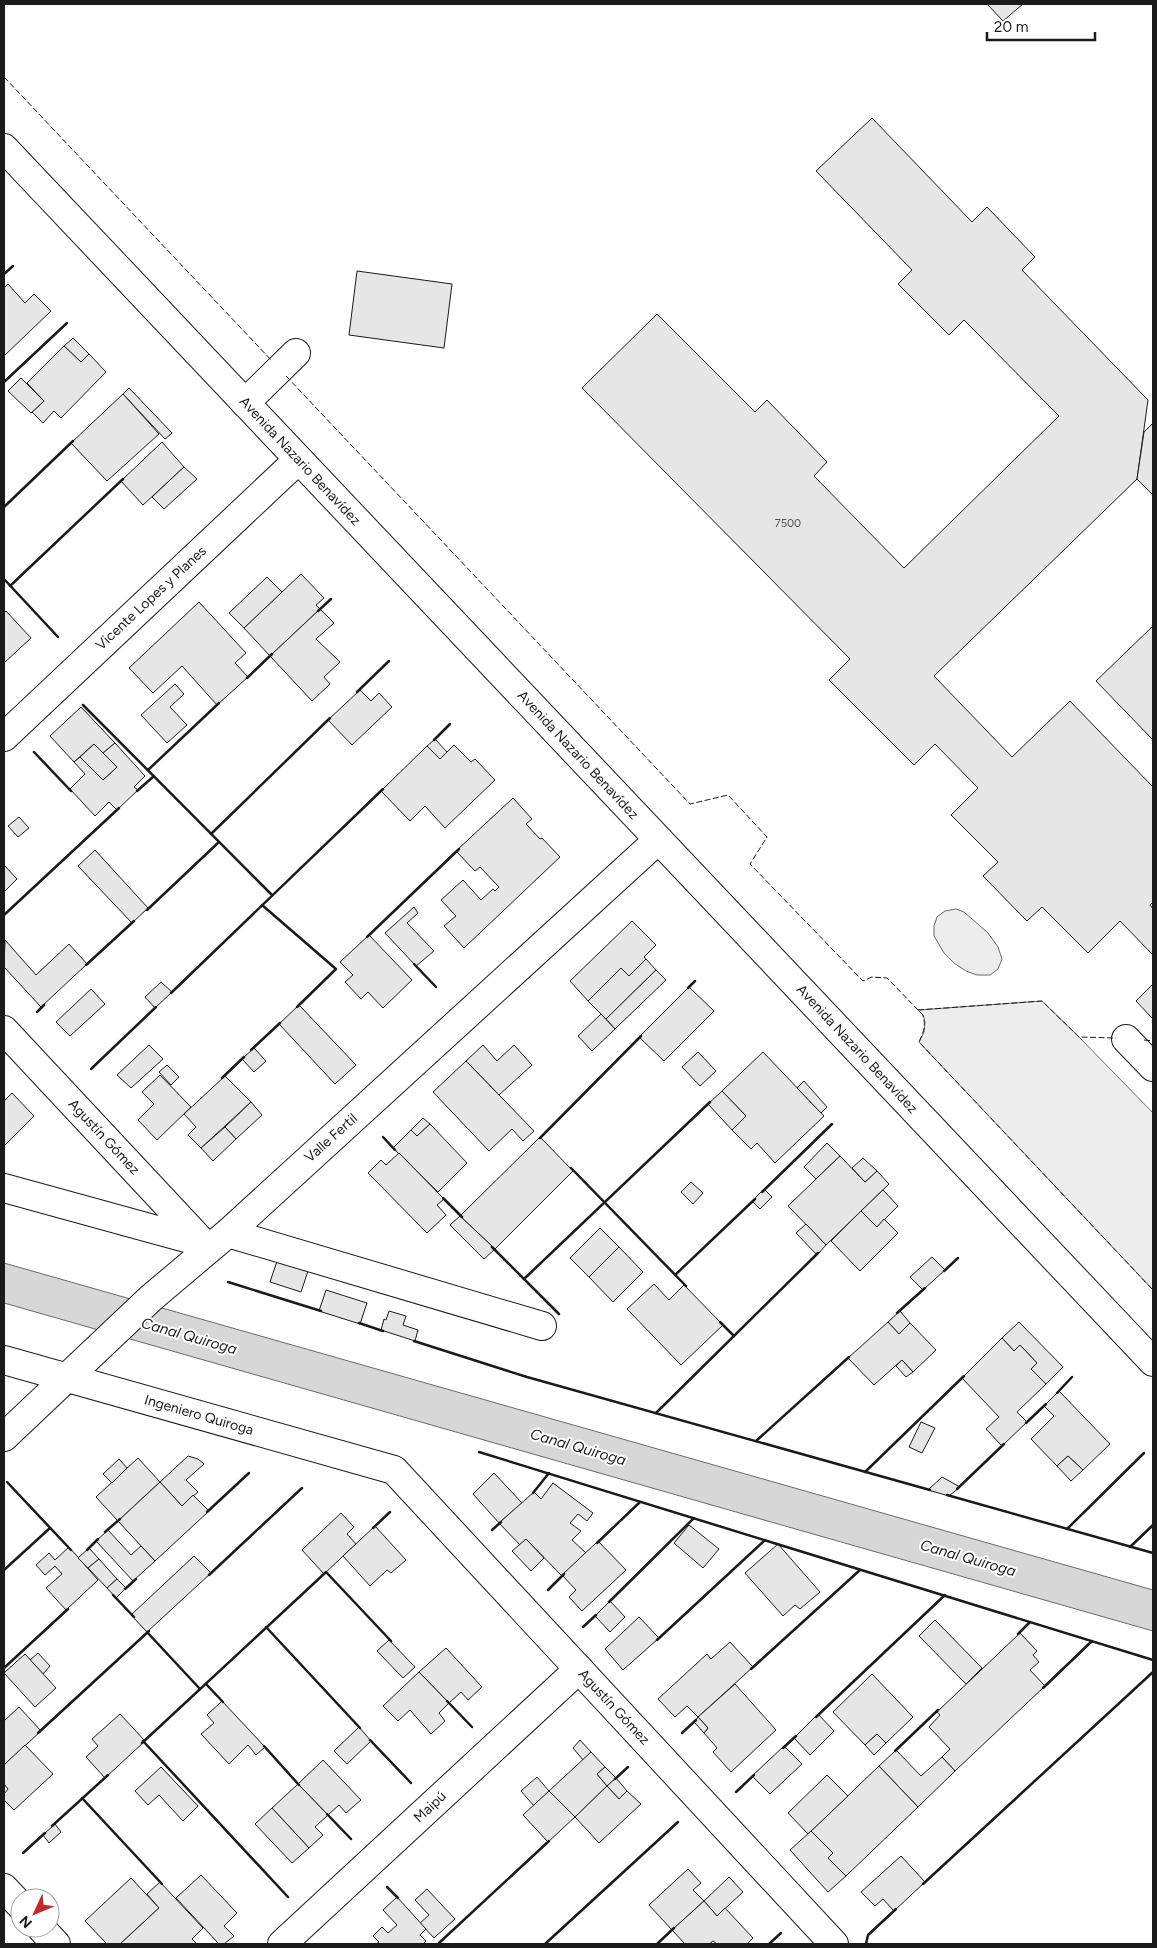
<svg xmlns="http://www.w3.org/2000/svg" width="1157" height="1948" viewBox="0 0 1157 1948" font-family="Figtree,sans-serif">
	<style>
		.built { fill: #ededed; stroke: #6a6a6a }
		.water { fill: #d7d7d7; stroke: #6a6a6a }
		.building { fill: #e6e6e6; stroke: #1a1a1a }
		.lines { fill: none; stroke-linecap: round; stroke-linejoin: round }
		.minor-casing { stroke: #1a1a1a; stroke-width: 30 }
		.major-casing { stroke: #1a1a1a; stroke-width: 30 }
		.minor { stroke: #fff; stroke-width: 28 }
		.major { stroke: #fff; stroke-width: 28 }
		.fence { stroke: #1a1a1a; stroke-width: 1; stroke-dasharray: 6 2.5; stroke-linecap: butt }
		.wall { stroke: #1a1a1a; stroke-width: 2.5 }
		.labels { text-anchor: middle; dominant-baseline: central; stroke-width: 4; stroke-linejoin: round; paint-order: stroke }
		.number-label { font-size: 11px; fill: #4d4d4d }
		.street-label { font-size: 14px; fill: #1a1a1a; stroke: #fff }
		.water-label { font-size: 15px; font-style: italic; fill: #1a1a1a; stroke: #fff }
	</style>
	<rect width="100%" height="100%" fill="#fff"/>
	<g class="built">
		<path d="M956 909 964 912 988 933 998 947 1002 959 998 969 990 975H977L966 971 954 963 944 953 934 936V926L937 917 945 911Z"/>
		<path d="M1042 1001 1079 1037 1153 1113V1290L919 1042 924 1032 925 1022 923 1015 918 1010Z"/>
	</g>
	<path class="water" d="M4 1263 1153 1590V1631L4 1303Z"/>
	<g class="building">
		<path d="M987 4H1023L1003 21Z"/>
		<path d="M872 118 972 222 987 207 1035 257 1022 270 1148 400 1137 479 934 676 1012 757 1070 701 1153 787V902L1150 905 1153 909V955L1120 921 1088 953 1042 907 1027 921 983 876 998 862 951 815 978 788 935 744 914 765 829 680 850 659 582 388 657 314 755 412 767 400 827 462 814 476 904 568 1059 416 964 320 949 335 898 284 912 270 816 171Z"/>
		<path d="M357 271 452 284 444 348 349 335Z"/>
		<path d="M8 284 25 303 34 294 51 311 4 356V288Z"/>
		<path d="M73 338 89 354 81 362 64 346Z"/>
		<path d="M64 346 81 362 89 354 106 372 61 418 54 411 43 423 32 412 44 401 27 383Z"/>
		<path d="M21 378 44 401 31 413 8 391Z"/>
		<path d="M129 388 172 433 165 439 123 394Z"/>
		<path d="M123 394 159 434 107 481 71 443Z"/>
		<path d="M1153 423V495L1137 479 1144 432Z"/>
		<path d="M162 442 184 467 143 505 121 481Z"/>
		<path d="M184 467 197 479 164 509 152 497Z"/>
		<path d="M301 574 324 598 316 605 320 609 270 656 244 628Z"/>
		<path d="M267 577 282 592 244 628 229 613Z"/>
		<path d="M199 602 246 653 235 663 248 677 217 705 182 666 153 693 129 668Z"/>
		<path d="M320 609 334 623 316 639 340 662 324 677 330 684 312 701 270 656Z"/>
		<path d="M6 611 31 638 4 663V613Z"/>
		<path d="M1153 626V740L1096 681Z"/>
		<path d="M175 684 184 694 170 707 187 725 167 743 141 715Z"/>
		<path d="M360 690 371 701 379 693 392 707 352 745 328 720Z"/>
		<path d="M81 707 115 743 103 753 94 744 74 762 50 736Z"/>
		<path d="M435 739 447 752 440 759 427 746Z"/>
		<path d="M115 743 145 776 134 787 138 790 117 810 109 802 95 816 70 789 85 774 74 762 80 757 103 780 117 767 103 753Z"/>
		<path d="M94 744 117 767 103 780 80 757Z"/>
		<path d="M454 745 471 762 475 759 495 780 445 828 425 806 410 821 381 791 427 746 440 759Z"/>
		<path d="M513 798 532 819 526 824 540 839 542 838 560 857 464 948 444 926 456 916 441 900 463 880 481 900 493 889 495 891 499 887 480 867 475 871 456 851Z"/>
		<path d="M19 817 29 828 18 837 8 826Z"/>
		<path d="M95 850 148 908 132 923 78 866Z"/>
		<path d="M4 865 17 879 4 892Z"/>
		<path d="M414 907 418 913 407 923 434 951 416 966 385 933Z"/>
		<path d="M632 921 656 945 644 957 646 959 629 976 621 968 588 1001 570 981Z"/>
		<path d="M369 935 412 980 383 1008 368 992 361 999 345 982 353 975 340 962Z"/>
		<path d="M5 940 36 975 69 944 87 964 41 1007 4 967Z"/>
		<path d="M646 959 656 970 606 1019 588 1001 621 968 629 976Z"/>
		<path d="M656 970 666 980 615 1029 606 1019Z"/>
		<path d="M161 982 172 992 155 1008 145 997Z"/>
		<path d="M1153 984V1019L1136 1001Z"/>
		<path d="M689 987 714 1011 664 1061 639 1037Z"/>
		<path d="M91 989 105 1004 70 1036 56 1022Z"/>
		<path d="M299 1005 356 1065 335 1084 279 1024Z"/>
		<path d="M601 1014 615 1029 592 1051 578 1036Z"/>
		<path d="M149 1045 163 1059 131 1088 117 1075Z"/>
		<path d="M483 1045 497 1061 514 1045 532 1065 499 1095 466 1061Z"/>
		<path d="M254 1048 266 1061 254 1072 242 1059Z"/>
		<path d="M698 1052 716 1071 700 1086 682 1067Z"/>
		<path d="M763 1052 824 1116 775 1163 757 1143 751 1149 732 1130 746 1116 722 1091Z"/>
		<path d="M466 1061 534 1131 523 1141 512 1129 489 1151 433 1092Z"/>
		<path d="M167 1065 179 1077 171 1085 159 1072Z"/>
		<path d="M160 1075 191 1107 157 1140 138 1120 154 1104 142 1092Z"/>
		<path d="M225 1076 251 1102 201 1148 188 1135 196 1127 184 1114Z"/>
		<path d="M804 1081 827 1107 821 1113 797 1088Z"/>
		<path d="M722 1091 746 1116 732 1130 708 1104Z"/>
		<path d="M12 1093 34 1116 4 1146V1101Z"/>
		<path d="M251 1102 262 1115 236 1139 225 1127Z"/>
		<path d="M423 1118 430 1124 417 1136 411 1130Z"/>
		<path d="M430 1124 467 1163 438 1192 393 1148 411 1130 417 1136Z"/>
		<path d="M225 1127 236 1139 213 1161 201 1148Z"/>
		<path d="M540 1137 573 1171 495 1249 460 1216Z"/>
		<path d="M827 1143 840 1156 816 1179 804 1167Z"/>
		<path d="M399 1153 444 1199 437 1205 446 1215 427 1233 368 1173 381 1160 386 1165Z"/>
		<path d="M840 1156 865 1182 877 1171 889 1184 826 1245 788 1206Z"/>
		<path d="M863 1158 877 1171 865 1182 852 1168Z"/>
		<path d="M691 1182 703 1193 693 1204 681 1192Z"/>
		<path d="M764 1189 772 1197 760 1209 752 1201Z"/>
		<path d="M883 1190 898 1206 877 1227 861 1211Z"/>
		<path d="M861 1211 877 1227 884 1219 898 1233 860 1271 831 1241Z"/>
		<path d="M460 1216 495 1249 484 1259 450 1225Z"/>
		<path d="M806 1224 826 1245 817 1255 796 1233Z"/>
		<path d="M600 1228 619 1247 589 1277 570 1258Z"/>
		<path d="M619 1247 643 1272 613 1302 589 1277Z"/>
		<path d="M932 1257 945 1270 923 1290 910 1277Z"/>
		<path d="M277 1261 308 1271 301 1292 270 1282Z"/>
		<path d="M654 1284 669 1300 684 1285 723 1325 681 1365 627 1309Z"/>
		<path d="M326 1290 367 1303 360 1324 319 1311Z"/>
		<path d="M389 1311 406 1316 403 1325 418 1330 415 1341 381 1330 384 1319 386 1320Z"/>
		<path d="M900 1311 910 1323 899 1334 888 1322Z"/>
		<path d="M888 1322 899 1334 910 1323 936 1350 913 1372 902 1360 874 1385 848 1358Z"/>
		<path d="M1019 1322 1063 1367 1046 1384 1031 1369 1037 1363 1020 1345 1014 1351 1002 1338Z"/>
		<path d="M1002 1338 1014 1351 1020 1345 1037 1363 1031 1369 1046 1384 1017 1412 1027 1422 1002 1446 986 1429 999 1417 962 1378Z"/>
		<path d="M902 1360 913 1372 906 1377 896 1366Z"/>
		<path d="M1059 1391 1110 1444 1083 1470 1068 1456 1057 1466 1031 1439 1054 1416 1044 1406Z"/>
		<path d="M921 1422 935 1428 922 1453 909 1447Z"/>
		<path d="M188 1456 198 1459 204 1464 186 1480 198 1492 182 1506 160 1482Z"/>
		<path d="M1068 1456 1083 1470 1071 1481 1057 1466Z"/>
		<path d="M138 1458 160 1482 118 1521 96 1497Z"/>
		<path d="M119 1459 127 1468 112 1483 103 1474Z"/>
		<path d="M494 1473 522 1503 499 1523 473 1494Z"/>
		<path d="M942 1477 960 1487 949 1496 928 1490Z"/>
		<path d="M160 1482 182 1506 193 1495 209 1511 155 1561 118 1521Z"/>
		<path d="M553 1483 593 1513 587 1521 578 1514 570 1523 581 1531 572 1540 586 1553 562 1576 526 1539 520 1545 499 1523 534 1492 541 1499Z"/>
		<path d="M341 1513 354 1527 347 1534 356 1544 324 1574 302 1550Z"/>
		<path d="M689 1525 719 1549 703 1568 674 1543Z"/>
		<path d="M375 1526 406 1560 391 1573 387 1570 370 1586 343 1556Z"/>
		<path d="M108 1530 131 1555 141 1546 155 1561 133 1581 96 1541Z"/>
		<path d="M526 1539 544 1558 531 1571 512 1551Z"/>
		<path d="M598 1541 626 1570 582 1611 569 1597 576 1590 562 1575Z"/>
		<path d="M778 1544 820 1592 800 1609 795 1605 783 1616 745 1573Z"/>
		<path d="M69 1547 98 1580 66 1610 46 1588 62 1574 55 1566 45 1575 36 1565 49 1553 55 1560Z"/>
		<path d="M89 1548 99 1559 88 1568 78 1558Z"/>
		<path d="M194 1556 211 1573 147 1632 131 1615Z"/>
		<path d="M99 1559 117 1579 107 1588 88 1568Z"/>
		<path d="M117 1579 126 1588 116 1598 107 1588Z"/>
		<path d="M610 1601 625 1617 610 1632 595 1616Z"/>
		<path d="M639 1617 659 1638 623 1670 605 1649Z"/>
		<path d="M935 1620 982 1668 966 1684 919 1636Z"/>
		<path d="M1020 1633 1037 1651 1033 1655 1039 1662 1030 1670 1045 1686 955 1771 942 1757 950 1749 929 1727 940 1715 937 1712Z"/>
		<path d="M389 1640 415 1667 403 1678 377 1651Z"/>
		<path d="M730 1642 753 1667 698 1717 687 1706 675 1717 658 1699 707 1654 711 1659Z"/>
		<path d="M446 1648 482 1687 468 1700 461 1692 449 1703 419 1672Z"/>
		<path d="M38 1653 50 1666 43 1674 30 1660Z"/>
		<path d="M25 1654 56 1688 35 1707 4 1673Z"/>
		<path d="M419 1672 449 1703 439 1713 445 1721 431 1734 410 1710 398 1721 383 1706Z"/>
		<path d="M872 1674 913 1717 886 1743 877 1734 865 1745 833 1712Z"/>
		<path d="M735 1684 776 1730 731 1772 713 1752 717 1748 704 1733 708 1728 698 1717Z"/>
		<path d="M222 1701 265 1747 256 1755 248 1745 229 1764 201 1734 214 1723 207 1715Z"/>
		<path d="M19 1707 41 1731 4 1765V1721Z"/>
		<path d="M120 1714 145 1741 105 1778 86 1757 98 1746 92 1739Z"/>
		<path d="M818 1714 834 1731 810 1755 794 1738Z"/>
		<path d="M698 1717 708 1728 704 1733 694 1722Z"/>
		<path d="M359 1727 371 1741 347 1764 334 1751Z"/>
		<path d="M877 1734 886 1743 874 1755 865 1745Z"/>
		<path d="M580 1740 591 1752 583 1760 573 1748Z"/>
		<path d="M25 1745 53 1774 14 1810 4 1800V1794L8 1789 4 1784V1765Z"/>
		<path d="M784 1746 802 1764 770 1794 752 1776Z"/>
		<path d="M896 1750 921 1776 942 1757 955 1771 918 1807 879 1766Z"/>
		<path d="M591 1752 605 1767 597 1774 607 1786 575 1817 549 1791Z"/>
		<path d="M323 1760 361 1800 346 1813 339 1805 328 1815 298 1784Z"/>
		<path d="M879 1766 918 1807 846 1876 828 1858 833 1853 811 1831Z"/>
		<path d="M161 1767 198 1806 183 1821 159 1795 148 1805 135 1791Z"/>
		<path d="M605 1767 616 1778 607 1786 597 1774Z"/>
		<path d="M827 1775 848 1796 808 1834 788 1813Z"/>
		<path d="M537 1777 549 1791 534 1806 521 1791Z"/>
		<path d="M616 1778 627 1791 619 1799 607 1786Z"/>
		<path d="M298 1784 328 1815 315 1827 323 1835 309 1848 272 1808Z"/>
		<path d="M607 1786 619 1799 627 1791 641 1804 599 1843 575 1817Z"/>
		<path d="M549 1791 575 1817 548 1842 523 1815Z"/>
		<path d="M272 1808 309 1848 292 1863 255 1824Z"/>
		<path d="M55 1824 61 1832 49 1843 43 1835Z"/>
		<path d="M811 1831 833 1853 828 1858 846 1876 828 1892 790 1850Z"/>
		<path d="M901 1856 925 1882 894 1911 883 1899 875 1906 861 1892Z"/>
		<path d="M688 1869 701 1883 693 1890 704 1901 672 1930 649 1905Z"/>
		<path d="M201 1875 237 1913 224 1926 234 1936 224 1944H219L176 1898Z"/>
		<path d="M729 1877 743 1892 717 1916 704 1901Z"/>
		<path d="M131 1878 159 1908 120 1944H107L85 1921Z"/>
		<path d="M160 1882 203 1928 192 1939 197 1944H120L159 1908 147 1894Z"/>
		<path d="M427 1889 455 1919 434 1938 420 1923 429 1915 415 1900Z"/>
		<path d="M397 1897 426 1929 420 1935 426 1941 423 1944H376L379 1942 373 1936 382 1927 388 1933 397 1925 383 1910Z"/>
		<path d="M704 1901 717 1916 725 1908 753 1938 747 1944H717L713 1941 709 1944H685L672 1930Z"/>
	</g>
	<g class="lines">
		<g class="minor-casing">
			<g id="minor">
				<path d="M245 403 296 353"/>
				<path d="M4 737 298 460"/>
				<path d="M4 1030 203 1243"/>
				<path d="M1126 1039 1153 1067"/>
				<path d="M4 1188 204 1243"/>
				<path d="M228 1233 542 1326"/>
				<path d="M4 1360 394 1470 834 1944"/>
				<path d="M4 1437 151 1298 228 1233 658 840"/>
				<path d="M4 1888 20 1905"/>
				<path d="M41 1928 56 1944"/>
				<path d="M282 1944 579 1669"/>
			</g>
		</g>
		<g class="major-casing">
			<path id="major" d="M4 148 1153 1362"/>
		</g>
		<use href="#minor" class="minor"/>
		<use href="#major" class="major"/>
		<g class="fence">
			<path d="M4 77 272 361"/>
			<path d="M286 376 690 804 728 795 767 837 750 864 863 981 872 977 887 978 923 1015C926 1025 924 1032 919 1042L1153 1290"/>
			<path d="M918 1010 1042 1001 1079 1037 1116 1038"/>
			<path d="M1144 1040 1153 1041"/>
		</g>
		<g class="wall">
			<path d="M4 274 13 266"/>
			<path d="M4 382 67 323"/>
			<path d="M4 507 73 441"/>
			<path d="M4 579 58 637"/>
			<path d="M10 586 123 479"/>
			<path d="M318 611 331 599"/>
			<path d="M247 678 272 654"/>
			<path d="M357 692 389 661"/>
			<path d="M83 705 272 895"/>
			<path d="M434 740 450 724"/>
			<path d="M34 752 71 791"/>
			<path d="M148 770 219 703"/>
			<path d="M137 791 154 776"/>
			<path d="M211 834 330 718"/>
			<path d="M262 905 336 969 297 1007"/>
			<path d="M147 910 219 842"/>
			<path d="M4 915 119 808"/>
			<path d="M367 937 459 849"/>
			<path d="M414 964 436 987"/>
			<path d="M86 965 134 921"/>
			<path d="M688 988 695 981"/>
			<path d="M171 993 383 789"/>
			<path d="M37 1012 44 1005"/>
			<path d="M251 1050 280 1023"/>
			<path d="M91 1069 156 1007"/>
			<path d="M222 1078 244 1057"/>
			<path d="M383 1137 395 1150"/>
			<path d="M540 1138 641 1036"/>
			<path d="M571 1168 686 1286"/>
			<path d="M762 1192 832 1124"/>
			<path d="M443 1198 462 1217"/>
			<path d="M492 1247 559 1314"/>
			<path d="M944 1271 958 1258"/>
			<path d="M675 1275 755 1199"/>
			<path d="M524 1279 710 1102"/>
			<path d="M228 1282 321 1311"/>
			<path d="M897 1313 925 1288"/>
			<path d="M720 1322 734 1336"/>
			<path d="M359 1323 383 1331"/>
			<path d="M414 1341 527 1377 930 1490"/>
			<path d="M1057 1393 1072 1377"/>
			<path d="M656 1413 818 1253"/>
			<path d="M1026 1423 1046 1404"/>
			<path d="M756 1441 849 1357"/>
			<path d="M479 1452 1153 1660"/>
			<path d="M865 1472 964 1376"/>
			<path d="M7 1482 71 1550"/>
			<path d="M957 1489 1004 1444"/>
			<path d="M533 1493 549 1473"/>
			<path d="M947 1495 1153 1553"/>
			<path d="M207 1512 249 1473"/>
			<path d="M373 1528 390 1512"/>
			<path d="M1067 1529 1144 1453"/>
			<path d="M492 1530 501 1522"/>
			<path d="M105 1532 120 1519"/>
			<path d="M597 1543 640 1502"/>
			<path d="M1130 1547 1153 1525"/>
			<path d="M87 1550 98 1539"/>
			<path d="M4 1570 50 1528"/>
			<path d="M326 1572 391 1641"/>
			<path d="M209 1575 302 1488"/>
			<path d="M125 1589 136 1579"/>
			<path d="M548 1590 564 1574"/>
			<path d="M113 1595 134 1617"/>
			<path d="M609 1602 694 1518"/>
			<path d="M266 1627 360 1728"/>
			<path d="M583 1627 596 1615"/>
			<path d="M147 1632 200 1689"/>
			<path d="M1018 1634 1030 1622"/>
			<path d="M657 1640 765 1540"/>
			<path d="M4 1668 68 1609"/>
			<path d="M751 1669 860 1570"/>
			<path d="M206 1684 223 1702"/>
			<path d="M1043 1688 1092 1641"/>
			<path d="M447 1701 472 1727"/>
			<path d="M816 1717 945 1595"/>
			<path d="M38 1733 149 1631"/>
			<path d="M682 1733 696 1720"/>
			<path d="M370 1740 411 1783"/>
			<path d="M143 1741 288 1897"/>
			<path d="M142 1743 325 1573"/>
			<path d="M264 1746 299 1785"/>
			<path d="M783 1748 796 1736"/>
			<path d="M895 1751 938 1710"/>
			<path d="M615 1779 628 1767"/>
			<path d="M736 1792 754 1775"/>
			<path d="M82 1798 162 1884"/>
			<path d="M327 1814 351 1839"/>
			<path d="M52 1826 108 1775"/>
			<path d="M23 1853 45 1833"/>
			<path d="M923 1884 1153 1672"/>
			<path d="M387 1887 398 1898"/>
			<path d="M439 1943 549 1841"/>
			<path d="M545 1944 678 1822"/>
			<path d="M657 1944 674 1928"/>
			<path d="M769 1944 781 1933"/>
			<path d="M866 1944 868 1935 896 1909"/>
		</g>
	</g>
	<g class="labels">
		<g class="number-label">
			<text x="788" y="523">7500</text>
		</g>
		<g class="street-label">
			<text transform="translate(300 461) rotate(47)">Avenida Nazario Benavídez</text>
			<text transform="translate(151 598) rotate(-43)">Vicente Lopes y Planes</text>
			<text transform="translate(578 755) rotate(47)">Avenida Nazario Benavídez</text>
			<text transform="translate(857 1049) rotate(47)">Avenida Nazario Benavídez</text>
			<text transform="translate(104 1137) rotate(47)">Agustín Gómez</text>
			<text transform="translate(331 1138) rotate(-42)">Valle Fertil</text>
			<text transform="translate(199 1415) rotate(16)">Ingeniero Quiroga</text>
			<text transform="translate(614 1707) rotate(47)">Agustín Gómez</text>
			<text transform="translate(430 1807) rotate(-43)">Maipú</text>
		</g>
		<g class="water-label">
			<text transform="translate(189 1336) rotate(16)">Canal Quiroga</text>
			<text transform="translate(578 1447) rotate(16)">Canal Quiroga</text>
			<text transform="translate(968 1558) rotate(16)">Canal Quiroga</text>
		</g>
	</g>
	<rect width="1157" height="1948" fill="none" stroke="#1a1a1a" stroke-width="10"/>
	<g transform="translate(35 1913) rotate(226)"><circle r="24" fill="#ffffff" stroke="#a3a3a3"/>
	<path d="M0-4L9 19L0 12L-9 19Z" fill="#c62828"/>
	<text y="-8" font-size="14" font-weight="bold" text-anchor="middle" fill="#1a1a1a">N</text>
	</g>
	<path d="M987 32v8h108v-8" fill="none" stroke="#1a1a1a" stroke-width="2.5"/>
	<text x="994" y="32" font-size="15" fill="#1a1a1a" stroke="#ffffff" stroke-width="4" paint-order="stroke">20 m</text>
</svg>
